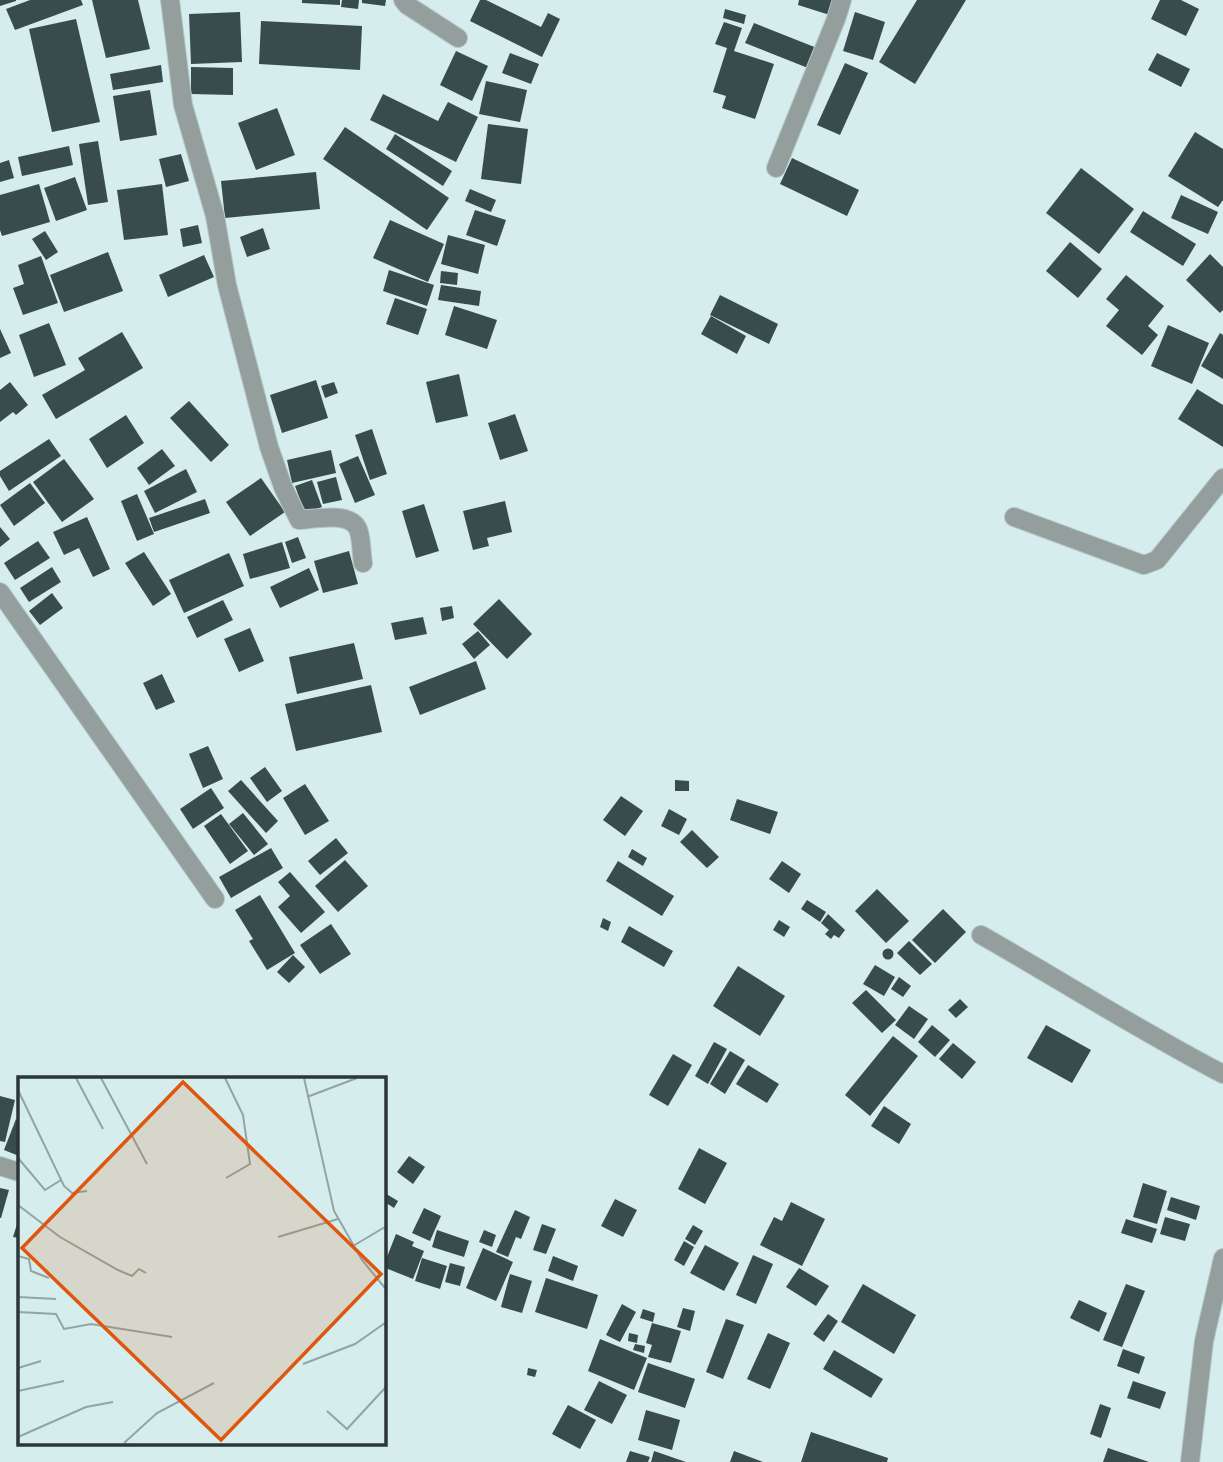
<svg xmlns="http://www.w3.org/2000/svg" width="1223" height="1462" viewBox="0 0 1223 1462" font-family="Commissioner,sans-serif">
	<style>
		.building { fill: #384c4c }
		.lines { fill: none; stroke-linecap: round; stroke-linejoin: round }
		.minor-casing { stroke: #b3c8c8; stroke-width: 20 }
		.minor { stroke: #949e9d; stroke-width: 18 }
		.inset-road { fill: none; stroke: #92a4a3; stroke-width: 2 }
		.view { fill: #df570e; fill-opacity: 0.15; stroke: #df570e; stroke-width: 3.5 }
		.inset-edge { fill: none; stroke: #2d3636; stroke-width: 3.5 }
	</style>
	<rect width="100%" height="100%" fill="#d5edec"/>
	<g class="building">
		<path d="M0 0H16V1L0 6Z"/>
		<path d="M30 0H81L83 5 15 30 6 9Z"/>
		<path d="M92 0H138L150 49 106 58Z"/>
		<path d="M302 0H340V5L302 3Z"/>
		<path d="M342 0H359L358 9 341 7Z"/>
		<path d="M362 0H386L385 6 362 3Z"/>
		<path d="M480 0H486L541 27 548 13 560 19 542 57 470 21Z"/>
		<path d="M799 0H838L833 16 798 5Z"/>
		<path d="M917 0H966L915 84 879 62Z"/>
		<path d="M1160 0H1181L1199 9 1186 36 1151 19Z"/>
		<path d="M725 9 746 15 744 24 723 18Z"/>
		<path d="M240 12 242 62 191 64 189 14Z"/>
		<path d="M855 12 885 22 873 60 843 51Z"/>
		<path d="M76 19 100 122 52 132 29 29Z"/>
		<path d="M261 21 362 26 360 70 259 64Z"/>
		<path d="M724 22 742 28 734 51 774 64 755 119 722 108 726 96 713 92 727 48 715 44Z"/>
		<path d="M754 23 822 50 813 70 745 43Z"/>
		<path d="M456 51 488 66 472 101 440 85Z"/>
		<path d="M510 53 539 64 531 84 502 73Z"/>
		<path d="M1157 53 1190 69 1181 87 1148 70Z"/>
		<path d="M845 63 868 73 840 135 817 125Z"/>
		<path d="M161 65 163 82 113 90 110 74Z"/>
		<path d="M191 67 233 68V95L191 94Z"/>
		<path d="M486 81 527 90 520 122 479 114Z"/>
		<path d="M150 90 157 135 120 141 113 96Z"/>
		<path d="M383 94 438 121 448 102 478 117 456 162 370 120Z"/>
		<path d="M277 108 295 155 256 170 238 123Z"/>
		<path d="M488 124 528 129 521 184 481 179Z"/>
		<path d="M345 127 449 198 427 230 323 159Z"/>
		<path d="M1195 132 1223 149V200L1218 207 1168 176Z"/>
		<path d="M395 134 452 171 443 186 386 149Z"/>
		<path d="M98 141 108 202 88 205 79 144Z"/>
		<path d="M69 146 73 165 22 176 18 157Z"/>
		<path d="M181 154 189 181 166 187 159 159Z"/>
		<path d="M792 158 859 190 847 216 780 184Z"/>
		<path d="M9 160 14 178 0 182V163Z"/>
		<path d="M1081 168 1134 209 1099 254 1046 213Z"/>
		<path d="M316 172 320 209 225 218 221 181Z"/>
		<path d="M75 177 87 210 56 221 44 188Z"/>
		<path d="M39 184 50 222 2 236 0 230V195Z"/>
		<path d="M162 184 168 235 124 240 117 190Z"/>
		<path d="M470 189 496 200 491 212 465 201Z"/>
		<path d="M1181 195 1218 212 1208 234 1171 218Z"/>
		<path d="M475 210 506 220 497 246 466 235Z"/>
		<path d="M1143 211 1196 244 1183 266 1130 232Z"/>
		<path d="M390 220 444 244 428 282 373 258Z"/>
		<path d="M198 225 202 243 183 247 180 229Z"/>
		<path d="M263 228 270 249 247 257 240 237Z"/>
		<path d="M45 231 58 252 46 260 32 239Z"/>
		<path d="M448 235 485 245 478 274 441 264Z"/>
		<path d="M1070 242 1102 269 1078 298 1046 271Z"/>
		<path d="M108 252 123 291 64 312 50 275Z"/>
		<path d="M1210 254 1223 267V310L1220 313 1186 280Z"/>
		<path d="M204 255 214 277 168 297 159 275Z"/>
		<path d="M41 256 58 303 23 315 13 288 24 284 18 265Z"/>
		<path d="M389 270 434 285 427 306 383 291Z"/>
		<path d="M441 271 458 273 457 285 440 283Z"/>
		<path d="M1126 275 1164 306 1148 326 1158 335 1142 355 1106 326 1119 310 1106 299Z"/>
		<path d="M441 285 481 291 479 306 438 300Z"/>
		<path d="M720 295 778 324 769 344 710 315Z"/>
		<path d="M395 298 427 309 418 335 386 324Z"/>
		<path d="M454 306 497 320 487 349 445 335Z"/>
		<path d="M711 316 746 336 737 354 701 334Z"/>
		<path d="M49 323 66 365 34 377 19 335Z"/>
		<path d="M1168 325 1209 343 1192 384 1151 366Z"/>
		<path d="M0 329 11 353 0 358Z"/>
		<path d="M122 332 143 368 56 419 42 395 85 370 78 358Z"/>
		<path d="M1220 333 1223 335V379L1201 366Z"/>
		<path d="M459 374 468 416 436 423 426 382Z"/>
		<path d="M316 380 328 418 282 433 270 395Z"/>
		<path d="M10 382 28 405 16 415 13 412 0 422V390Z"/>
		<path d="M334 382 338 393 325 398 321 386Z"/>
		<path d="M1197 389 1223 405V447L1178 419Z"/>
		<path d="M189 401 229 445 211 462 170 418Z"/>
		<path d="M515 414 528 451 500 460 488 423Z"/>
		<path d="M126 415 144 443 107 468 89 439Z"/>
		<path d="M372 429 387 474 370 480 355 435Z"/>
		<path d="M49 439 61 456 9 491 0 476V471Z"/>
		<path d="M162 449 175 466 149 485 137 468Z"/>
		<path d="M331 450 336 473 292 483 287 460Z"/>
		<path d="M358 456 375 495 355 503 339 464Z"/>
		<path d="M64 459 94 499 62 522 33 482Z"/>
		<path d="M186 469 197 492 155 513 144 491Z"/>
		<path d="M336 477 342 500 323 504 317 482Z"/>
		<path d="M261 478 285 512 250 536 226 502Z"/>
		<path d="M312 480 322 507 305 513 295 486Z"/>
		<path d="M30 483 45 503 14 526 0 505Z"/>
		<path d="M137 494 154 534 137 541 121 501Z"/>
		<path d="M205 499 210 513 154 532 149 518Z"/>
		<path d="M505 501 512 532 487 538 489 546 473 550 463 511Z"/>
		<path d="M424 504 439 551 416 558 402 511Z"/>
		<path d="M87 517 110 569 93 577 79 548 64 555 53 532Z"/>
		<path d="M0 527 10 539 0 547Z"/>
		<path d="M298 537 306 558 292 563 285 542Z"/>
		<path d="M38 541 50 558 15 580 4 563Z"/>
		<path d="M282 542 290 568 250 579 243 554Z"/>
		<path d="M349 551 358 584 323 593 314 561Z"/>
		<path d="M144 552 171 594 153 606 125 563Z"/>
		<path d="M229 553 244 586 184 613 169 580Z"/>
		<path d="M52 567 61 582 29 602 20 588Z"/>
		<path d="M309 568 319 590 280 608 270 587Z"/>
		<path d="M52 593 63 608 40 625 29 611Z"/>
		<path d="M499 599 532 634 507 659 473 624Z"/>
		<path d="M223 600 233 620 197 638 187 617Z"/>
		<path d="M452 606 454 618 442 621 440 608Z"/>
		<path d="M423 617 427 634 395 640 391 623Z"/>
		<path d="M250 628 264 661 239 672 224 639Z"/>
		<path d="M478 631 490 645 474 659 462 644Z"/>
		<path d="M354 643 363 679 297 694 289 657Z"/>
		<path d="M476 661 486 689 420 715 409 687Z"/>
		<path d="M162 674 175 702 156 710 143 683Z"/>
		<path d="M371 685 382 732 296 751 285 704Z"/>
		<path d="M208 746 223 779 203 788 189 754Z"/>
		<path d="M265 767 282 791 267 802 250 778Z"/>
		<path d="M241 780 278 821 266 833 228 791Z"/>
		<path d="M675 780 689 781V791H675Z"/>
		<path d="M305 784 329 821 305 835 283 798Z"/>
		<path d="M211 788 224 808 193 829 180 809Z"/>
		<path d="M621 796 643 811 625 836 603 820Z"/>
		<path d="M737 799 778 812 770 834 730 820Z"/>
		<path d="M669 809 687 819 679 835 661 826Z"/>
		<path d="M243 813 268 844 254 855 229 824Z"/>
		<path d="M221 814 248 851 230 864 204 826Z"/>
		<path d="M692 830 719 857 707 868 680 842Z"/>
		<path d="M336 838 348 853 320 875 308 861Z"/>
		<path d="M271 848 283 868 231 898 219 877Z"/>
		<path d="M632 849 647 858 643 866 628 857Z"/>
		<path d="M345 860 368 886 338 912 315 886Z"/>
		<path d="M618 861 674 896 662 916 606 881Z"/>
		<path d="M782 861 801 874 789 893 769 879Z"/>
		<path d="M290 872 325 912 301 933 278 907 290 896 278 882Z"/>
		<path d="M877 889 909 921 886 943 855 911Z"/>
		<path d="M260 895 295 953 267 970 249 941 253 939 235 910Z"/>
		<path d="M807 900 826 912 820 922 801 909Z"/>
		<path d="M943 909 966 932 935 963 912 940Z"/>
		<path d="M828 914 845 930 839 938 834 935 831 939 825 934 829 930 821 923Z"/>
		<path d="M603 918 611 922 608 931 600 927Z"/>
		<path d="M779 920 790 927 784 937 773 930Z"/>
		<path d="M331 924 351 954 320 974 300 945Z"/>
		<path d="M629 926 673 951 664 967 621 942Z"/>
		<path d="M909 941 932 964 920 975 897 953Z"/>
		<circle cx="888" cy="954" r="5.5"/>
		<path d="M293 955 305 967 289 983 277 972Z"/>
		<path d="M875 965 895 977 884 996 863 984Z"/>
		<path d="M738 966 785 996 760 1036 713 1006Z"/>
		<path d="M899 977 911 986 903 997 891 989Z"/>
		<path d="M866 990 896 1020 882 1033 852 1003Z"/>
		<path d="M960 999 968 1007 956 1018 948 1010Z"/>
		<path d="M909 1006 928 1019 914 1039 895 1025Z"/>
		<path d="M932 1025 950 1040 935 1057 918 1042Z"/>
		<path d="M1046 1025 1091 1050 1072 1083 1027 1058Z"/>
		<path d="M893 1036 918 1056 870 1116 845 1095Z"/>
		<path d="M714 1042 727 1049 708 1084 695 1076Z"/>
		<path d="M953 1043 976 1062 962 1079 939 1059Z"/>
		<path d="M730 1051 745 1060 725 1094 710 1084Z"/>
		<path d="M673 1054 692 1065 668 1106 649 1095Z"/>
		<path d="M748 1065 779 1084 767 1103 736 1084Z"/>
		<path d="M0 1096 15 1100 5 1142 0 1141Z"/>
		<path d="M884 1106 911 1124 899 1144 871 1126Z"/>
		<path d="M16 1119 19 1121V1156L4 1150Z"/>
		<path d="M699 1148 727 1163 705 1204 678 1189Z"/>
		<path d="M409 1156 425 1167 413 1184 397 1172Z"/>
		<path d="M1143 1183 1167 1191 1157 1224 1133 1217Z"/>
		<path d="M0 1188 9 1190 1 1218H0Z"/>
		<path d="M383 1192 398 1201 394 1208 383 1201Z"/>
		<path d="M1171 1197 1200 1206 1196 1220 1167 1210Z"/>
		<path d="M615 1199 637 1210 623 1237 601 1226Z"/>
		<path d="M791 1202 825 1219 802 1266 760 1245 774 1217 782 1221Z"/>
		<path d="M424 1208 441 1216 430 1241 412 1233Z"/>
		<path d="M515 1210 530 1217 521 1239 516 1237 508 1257 496 1252Z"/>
		<path d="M1165 1217 1190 1224 1185 1241 1160 1234Z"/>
		<path d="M19 1218V1238L13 1237Z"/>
		<path d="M1126 1219 1157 1229 1152 1243 1121 1233Z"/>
		<path d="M542 1224 556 1229 546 1254 533 1250Z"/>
		<path d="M693 1225 703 1231 695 1245 685 1239Z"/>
		<path d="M437 1230 469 1241 464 1257 432 1247Z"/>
		<path d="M484 1230 496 1235 492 1247 479 1242Z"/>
		<path d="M396 1234 414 1242 412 1246 424 1251 413 1279 383 1267Z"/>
		<path d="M684 1241 694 1247 684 1266 674 1260Z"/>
		<path d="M705 1245 739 1263 724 1291 690 1273Z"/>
		<path d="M483 1248 513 1262 496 1301 466 1288Z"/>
		<path d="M753 1255 773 1264 756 1304 736 1295Z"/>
		<path d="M553 1256 578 1266 573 1281 548 1271Z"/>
		<path d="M422 1258 447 1266 440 1289 415 1281Z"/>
		<path d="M450 1263 465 1267 460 1286 445 1282Z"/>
		<path d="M799 1268 829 1286 816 1306 786 1287Z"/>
		<path d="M510 1274 532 1281 522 1313 501 1307Z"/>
		<path d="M546 1278 598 1295 587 1329 535 1312Z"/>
		<path d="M863 1284 916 1315 894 1354 841 1322Z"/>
		<path d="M1126 1284 1145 1291 1122 1347 1103 1340Z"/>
		<path d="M1079 1300 1107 1313 1099 1332 1070 1318Z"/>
		<path d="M622 1304 636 1312 620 1342 606 1335Z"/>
		<path d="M683 1308 695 1311 690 1331 677 1327Z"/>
		<path d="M643 1309 655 1313 653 1322 640 1318Z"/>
		<path d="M828 1314 838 1321 824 1342 813 1334Z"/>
		<path d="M726 1319 744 1325 723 1379 706 1372Z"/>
		<path d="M652 1323 681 1331 671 1363 648 1357 652 1345 646 1343Z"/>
		<path d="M629 1333 638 1335 637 1343 628 1341Z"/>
		<path d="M768 1333 790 1343 770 1389 747 1379Z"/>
		<path d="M600 1339 647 1358 634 1390 588 1371Z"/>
		<path d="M635 1344 645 1346 644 1353 633 1350Z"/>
		<path d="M1123 1349 1145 1357 1139 1374 1117 1366Z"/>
		<path d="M834 1350 883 1379 871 1398 823 1369Z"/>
		<path d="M648 1363 695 1379 685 1408 638 1392Z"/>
		<path d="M528 1368 537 1370 535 1377 527 1375Z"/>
		<path d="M599 1381 627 1395 612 1424 584 1410Z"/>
		<path d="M1133 1381 1166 1392 1160 1409 1127 1398Z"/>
		<path d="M1100 1404 1111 1408 1101 1438 1090 1434Z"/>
		<path d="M568 1405 596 1420 580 1449 552 1434Z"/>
		<path d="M646 1410 680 1420 672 1450 638 1440Z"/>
		<path d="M811 1432 888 1458 887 1462H801Z"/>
		<path d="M1108 1448 1149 1462H1103Z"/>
		<path d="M630 1451 650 1457 648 1462H626Z"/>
		<path d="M654 1451 686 1462H651Z"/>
		<path d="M734 1451 763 1462H730Z"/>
	</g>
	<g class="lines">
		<g class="minor-casing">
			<g id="minor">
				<path d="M170 0 183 105 215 216 227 285 269 447 283 487 299 520C315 519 350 511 358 529 362 539 361 553 363 563"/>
				<path d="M403 0 407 5 458 38"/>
				<path d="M776 168 836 19 842 0"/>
				<path d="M1014 517 1144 565 1157 560 1223 478"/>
				<path d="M0 592 215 899"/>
				<path d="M981 935C1062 981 1140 1031 1223 1074"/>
				<path d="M0 1166 19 1172"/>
				<path d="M1190 1462 1204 1341 1223 1258"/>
			</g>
		</g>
		<use href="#minor" class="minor"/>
	</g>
	<g transform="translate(18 1077)">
		<rect width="368" height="368" fill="#d5edec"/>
		<path class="inset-road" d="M58 1 85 52M83 1 129 87M207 1 225 38 232 87 208 101M286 1 316 134 344 183 367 211M0 13 46 109 54 116 69 114M289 20 339 1M0 81 27 113 43 103M0 128 42 160 100 193 114 199 121 192 128 196M260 160 320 142M335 169 367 150M0 179 11 182 13 194 31 201M0 220 38 222M0 235 38 237 46 252 73 247 154 260M285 287 337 267 367 246M0 291 23 284M0 314 46 304M309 334 329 352 367 311M0 360 68 330 95 325M106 366 139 336 196 306"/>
		<path class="view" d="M165 5 363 197 203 363 4 171Z"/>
		<rect width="368" height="368" class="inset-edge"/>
	</g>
</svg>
